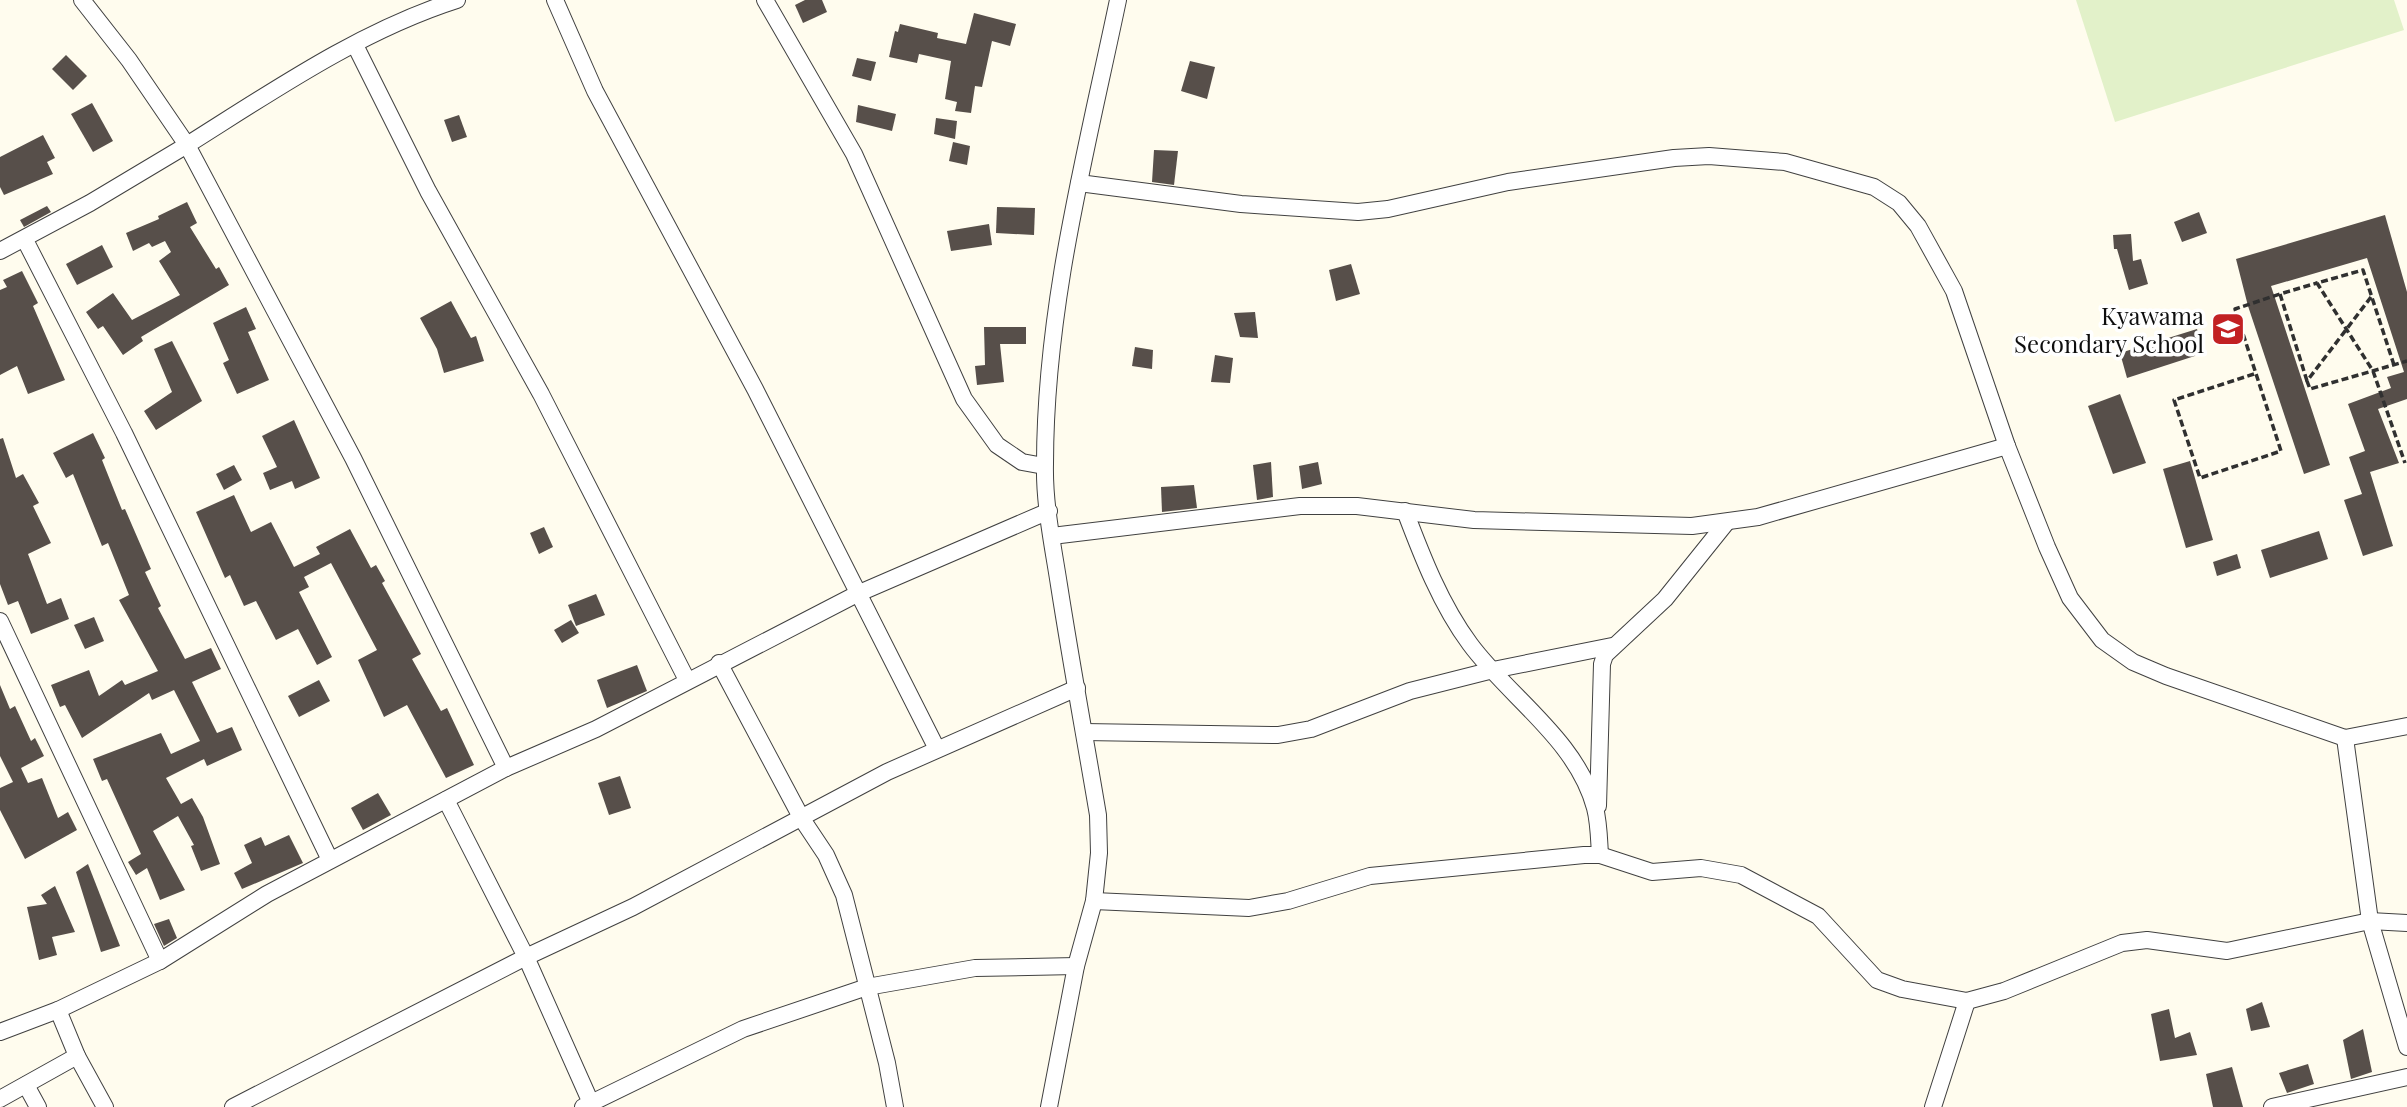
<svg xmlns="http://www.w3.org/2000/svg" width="2407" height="1107" viewBox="0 0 2407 1107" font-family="'Playfair Display',serif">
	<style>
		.pitch { fill: #e2f1c9 }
		.building { fill: #574f4a }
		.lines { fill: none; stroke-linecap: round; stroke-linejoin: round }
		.street-casing { stroke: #414141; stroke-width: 18 }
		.path { stroke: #303030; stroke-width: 3.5; stroke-dasharray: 7 3.5; stroke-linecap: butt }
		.street { stroke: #fff; stroke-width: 16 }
		.labels { text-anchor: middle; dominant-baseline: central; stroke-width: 7; stroke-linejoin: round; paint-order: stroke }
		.poi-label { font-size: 24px; fill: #0e0e0e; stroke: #fff; text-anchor: end }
	</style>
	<rect width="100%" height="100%" fill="#fffcee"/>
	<path class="pitch" d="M2076 0H2394L2404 30 2115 122Z"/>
	<g class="building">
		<path d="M805 0H822L827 12 803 23 795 5Z"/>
		<path d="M974 13 1016 24 1010 46 992 41 982 87 975 86 971 113 955 111 957 102 945 99 951 61 919 54 917 63 889 57 895 31 898 32 900 24 938 33 937 38 966 44Z"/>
		<path d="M66 55 87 76 73 90 52 69Z"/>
		<path d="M857 58 876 62 871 81 852 76Z"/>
		<path d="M1190 61 1215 67 1207 99 1181 91Z"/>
		<path d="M92 103 113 141 93 152 71 114Z"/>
		<path d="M858 105 896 114 892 131 856 122Z"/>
		<path d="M459 115 467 137 452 142 444 120Z"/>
		<path d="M936 118 957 121 955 139 934 134Z"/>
		<path d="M43 135 55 158 47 162 53 174 4 195 0 187V157Z"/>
		<path d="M953 142 970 146 967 165 949 161Z"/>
		<path d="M1154 150 1178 151 1174 185 1152 182Z"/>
		<path d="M187 202 197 223 190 227 216 269 219 267 229 285 141 337 143 341 123 355 103 326 98 329 86 312 113 293 132 320 180 295 159 261 171 252 165 241 152 247 149 243 133 251 126 233 159 219 158 216Z"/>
		<path d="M47 206 51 212 24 227 20 220Z"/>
		<path d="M997 207 1035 208 1034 235 996 233Z"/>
		<path d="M2199 212 2207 233 2182 242 2174 222Z"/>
		<path d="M2385 215 2407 292V399L2378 409 2399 463 2370 472 2393 546 2363 556 2344 500 2362 494 2349 457 2365 451 2348 404 2391 388 2387 377 2404 372 2367 258 2271 286 2330 465 2304 474 2248 306 2236 259Z"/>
		<path d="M989 224 992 245 951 251 947 231Z"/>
		<path d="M2131 234 2133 261 2141 259 2148 284 2129 290 2117 249H2114L2113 235Z"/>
		<path d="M102 245 113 267 77 285 66 264Z"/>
		<path d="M1351 264 1360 294 1336 301 1329 270Z"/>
		<path d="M22 271 38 303 33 306 65 380 28 394 17 366 0 375V290L7 287 3 280Z"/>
		<path d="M451 301 471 338 476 336 484 361 444 373 437 349 420 318Z"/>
		<path d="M246 307 256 329 248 332 269 380 237 394 223 363 229 360 213 323Z"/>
		<path d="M1255 312 1258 338 1240 337 1234 313Z"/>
		<path d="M984 327H1026V344H1000L1004 382 977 385 975 366 985 365Z"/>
		<path d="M2197 329 2204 353 2127 378 2120 353Z"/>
		<path d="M172 341 202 401 156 430 144 411 172 392 154 349Z"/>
		<path d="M1135 347 1153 350 1152 369 1132 366Z"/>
		<path d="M1215 355 1233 358 1230 383 1211 382Z"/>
		<path d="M2120 394 2146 463 2113 474 2088 406Z"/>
		<path d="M294 420 320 478 295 489 292 481 270 490 263 473 277 467 262 436Z"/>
		<path d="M93 433 105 458 102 460 122 510 125 509 151 569 145 572 161 606 158 608 185 659 211 648 221 669 192 682 217 733 232 727 242 750 207 766 204 759 166 778 181 804 192 798 203 817 220 864 201 871 191 846 194 845 178 816 153 831 185 890 160 900 147 868 136 875 128 862 141 854 107 779 102 781 93 759 161 733 171 754 200 741 174 690 152 700 149 693 82 738 65 705 60 707 51 685 89 670 99 696 122 680 125 685 158 671 119 600 129 595 108 543 102 546 73 474 66 478 53 453Z"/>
		<path d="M3 438 16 478 23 474 39 503 33 506 51 543 28 554 47 604 61 598 69 619 31 634 18 601 8 605 0 584V439Z"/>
		<path d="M2190 461 2213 540 2186 548 2163 469Z"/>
		<path d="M1271 462 1273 497 1257 500 1253 465Z"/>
		<path d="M1318 462 1322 484 1302 489 1299 466Z"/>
		<path d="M234 465 242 480 224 490 216 474Z"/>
		<path d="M1194 485 1197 508 1162 512 1161 487Z"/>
		<path d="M234 495 251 532 271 522 294 567 320 554 316 547 350 529 371 568 376 565 385 581 382 583 421 654 412 659 441 711 447 708 474 765 446 778 407 705 384 717 358 660 377 650 331 563 304 577 309 587 299 592 332 657 317 665 298 629 276 640 256 601 244 606 230 575 225 578 196 512Z"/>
		<path d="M544 527 553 547 539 554 530 533Z"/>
		<path d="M2319 531 2328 559 2270 578 2261 550Z"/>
		<path d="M2237 554 2241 568 2217 576 2213 562Z"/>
		<path d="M596 594 605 615 576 626 568 605Z"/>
		<path d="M94 617 104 641 85 649 74 625Z"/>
		<path d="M571 620 579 633 562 643 554 630Z"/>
		<path d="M637 665 647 691 607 708 597 680Z"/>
		<path d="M319 680 330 701 299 717 288 696Z"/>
		<path d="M0 685 10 709 15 706 31 741 35 738 44 756 21 768 28 783 42 778 58 818 68 812 77 830 25 859 0 810V788L13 782 0 756Z"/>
		<path d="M620 776 631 808 609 815 598 783Z"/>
		<path d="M378 793 391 815 363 830 351 808Z"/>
		<path d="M289 835 303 863 242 889 234 873 252 863 244 845 261 837 265 846Z"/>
		<path d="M88 864 120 946 101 952 76 872Z"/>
		<path d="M55 886 75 932 52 937 57 955 39 960 27 907 47 904 41 895Z"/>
		<path d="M169 919 177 938 164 946 154 924Z"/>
		<path d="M2262 1002 2270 1027 2251 1031 2246 1009Z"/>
		<path d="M2169 1009 2175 1038 2190 1032 2197 1055 2160 1061 2151 1014Z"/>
		<path d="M2363 1029 2372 1072 2351 1079 2343 1040Z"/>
		<path d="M2308 1064 2314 1084 2287 1093 2279 1073Z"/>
		<path d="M2232 1067 2243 1107H2213L2206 1074Z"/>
	</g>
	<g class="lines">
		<g class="street-casing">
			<g id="street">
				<path d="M457 0C360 31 273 91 187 145L353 458 506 768"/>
				<path d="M555 0 595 91 755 389 937 749"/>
				<path d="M765 0 854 154 964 399 997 445 1022 462 1044 466"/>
				<path d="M355 45 428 191 541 394 687 680"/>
				<path d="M1079 183 1241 204 1358 212 1388 209 1508 182 1674 158 1709 156 1785 162 1874 187 1899 203 1918 226 1954 291 2007 446 2047 547 2070 598 2102 640 2133 662 2166 676 2345 738 2407 726"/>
				<path d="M25 240 124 433 330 860"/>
				<path d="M0 251 90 203 187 145 129 60 82 0"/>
				<path d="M1405 511C1422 556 1441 605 1470 644 1509 697 1577 740 1595 808 1599 823 1599 840 1600 855"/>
				<path d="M1052 536 1300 506H1357L1474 520 1692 526 1758 517 2007 446"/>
				<path d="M0 621 160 961"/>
				<path d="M719 663 802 819 826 855 844 895 887 1063 895 1107"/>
				<path d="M1084 732 1278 735 1311 729 1410 691 1493 670 1612 646"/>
				<path d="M2345 738 2370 921 2407 1047"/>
				<path d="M446 800 526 957 591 1103"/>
				<path d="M1598 806 1602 664 1605 655 1665 599 1726 523"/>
				<path d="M1094 901 1249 908 1288 901 1370 876 1584 855H1600L1652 872 1701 868 1741 875 1818 916 1877 980 1902 989 1967 1001 2004 991 2122 943 2147 940 2227 951 2370 921 2407 923"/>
				<path d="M58 1010 77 1056 105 1107"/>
				<path d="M0 1032 58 1010 160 961 267 894 506 768 596 729 857 594 1049 511"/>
				<path d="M26 1085 38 1107"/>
				<path d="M0 1099 77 1056"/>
				<path d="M233 1107 526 957 633 907 887 772 1077 688"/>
				<path d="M583 1107 743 1029 867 987 975 968 1076 966"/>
				<path d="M1049 1107 1076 966 1094 901 1099 853 1098 815C1085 738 1071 662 1059 585 1053 546 1044 504 1045 464 1045 307 1086 153 1118 0"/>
				<path d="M1933 1107 1967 1001"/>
				<path d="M2272 1107 2407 1077"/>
			</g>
		</g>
		<g class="path">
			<path d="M2371 297 2307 381 2310 389 2407 361"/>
			<path d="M2394 365 2363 270 2317 283 2373 371 2405 463"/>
			<path d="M2254 374 2174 400 2200 478 2281 451 2235 309 2280 294"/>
			<path d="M2307 381 2280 294 2317 283"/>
		</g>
		<use href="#street" class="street"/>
	</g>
	<defs>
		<g id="school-square" transform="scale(1.75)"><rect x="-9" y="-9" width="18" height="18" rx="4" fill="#c22123" stroke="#fff"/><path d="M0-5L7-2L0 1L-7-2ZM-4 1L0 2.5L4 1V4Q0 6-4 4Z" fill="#fff"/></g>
	</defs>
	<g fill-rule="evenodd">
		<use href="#school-square" x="2228" y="329"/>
	</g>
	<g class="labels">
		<g class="poi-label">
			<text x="2204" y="315">Kyawama<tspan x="2204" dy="28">Secondary School</tspan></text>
		</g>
	</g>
</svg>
